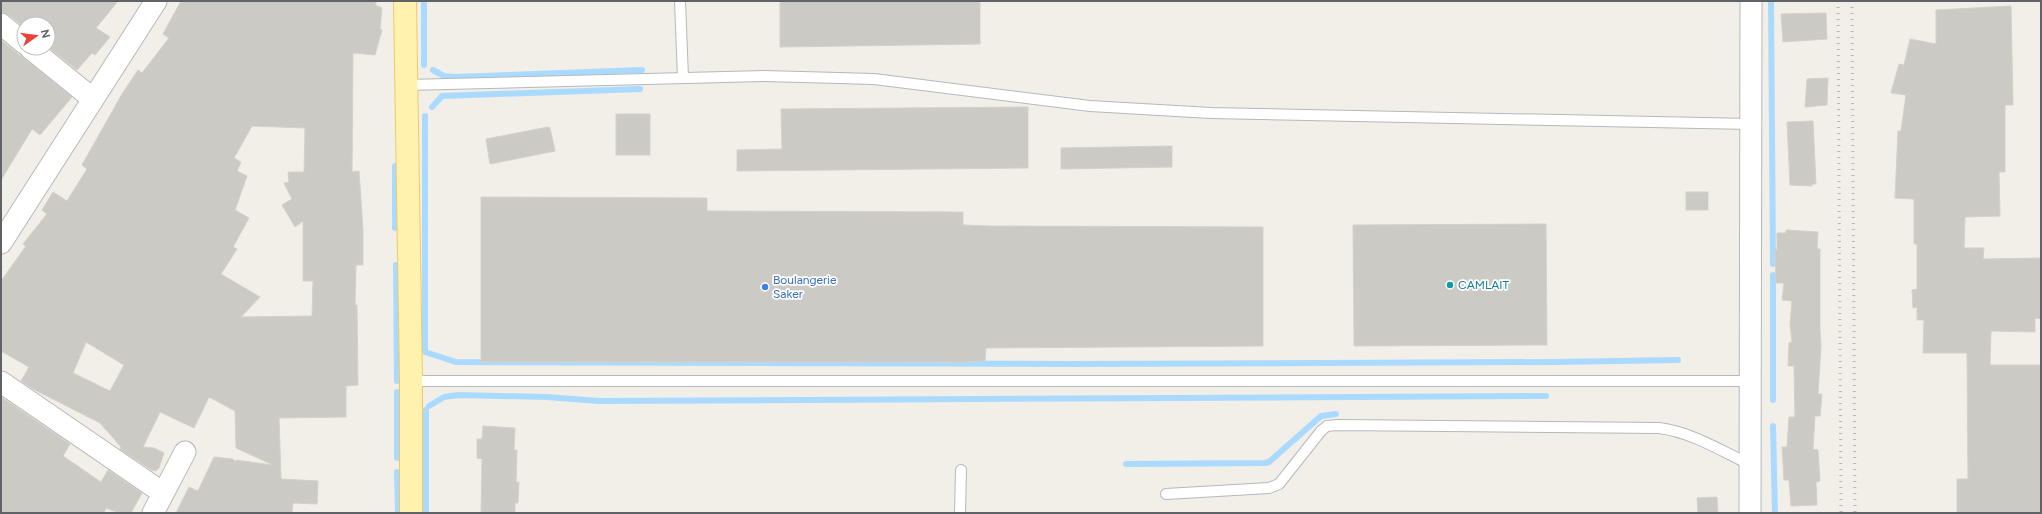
<svg xmlns="http://www.w3.org/2000/svg" width="2042" height="514" viewBox="0 0 2042 514" font-family="Figtree,sans-serif">
	<style>
		.lines { fill: none; stroke-linecap: round; stroke-linejoin: round }
		.stream { stroke: #aadaff; stroke-width: 6 }
		.building { fill: #cccac5; stroke: #d6d1c6; fill-rule: evenodd }
		.service-casing { stroke: #b5b8bc; stroke-width: 12 }
		.minor-casing { stroke: #b5b8bc; stroke-width: 23 }
		.primary-casing { stroke: #f2c960; stroke-width: 24 }
		.service { stroke: #fff; stroke-width: 10 }
		.minor { stroke: #fff; stroke-width: 21 }
		.primary { stroke: #fff2af; stroke-width: 22 }
		.rail { stroke: #b6b7b8; stroke-width: 3; stroke-dasharray: 1 5; stroke-linecap: butt }
		.culture-dot { fill: #0f9aa8; stroke: #fff; stroke-width: 1.5 }
		.shop-dot { fill: #3f7fe0; stroke: #fff; stroke-width: 1.5 }
		.labels { text-anchor: middle; dominant-baseline: central; stroke-width: 3.5; stroke-linejoin: round; paint-order: stroke }
		.shop-label { font-size: 12px; fill: #366cbe; stroke: #fff; text-anchor: start }
		.culture-label { font-size: 12px; fill: #0d838f; stroke: #fff; text-anchor: start }
	</style>
	<rect width="100%" height="100%" fill="#f1efe8"/>
	<g class="lines">
		<g class="stream">
			<path d="M424 1V65"/>
			<path d="M1771 1 1773 264"/>
			<path d="M433 70 444 76 454 77 642 70"/>
			<path d="M432 107 442 96 640 89"/>
			<path d="M425 116V352L456 362 1068 364 1555 362 1678 360"/>
			<path d="M395 166V228"/>
			<path d="M396 265 397 381"/>
			<path d="M1773 275V400"/>
			<path d="M397 392V458"/>
			<path d="M429 406 444 397 458 395 547 397 599 401 1546 396"/>
			<path d="M426 410V513"/>
			<path d="M1773 426 1775 513"/>
			<path d="M1126 464 1265 463 1269 462 1321 416 1336 414"/>
			<path d="M397 472 398 513"/>
		</g>
	</g>
	<g class="building">
		<path d="M1 1H118L96 28 110 37 95 55 92 53 77 70 48 47V24H24V27L9 15 1 12Z"/>
		<path d="M181 1H377L375 5 382 8 380 29 382 30 375 55 353 53 352 172 359 171 363 230V265H356L355 305H357L358 385 346 386V417L279 418 281 479 318 481 317 504 293 503 292 513H176L189 487 198 491 214 457 233 459 236 462V460L273 465 236 448 235 411 209 397 194 428 160 412 143 447 154 448 164 453 159 468 156 471 153 470V471L120 449 121 447 100 423 33 389 21 381 29 367 1 351V281L26 246 23 244 47 214 42 210 53 192 67 201 87 169 82 165 122 94 138 70 142 73 169 38 163 34ZM252 126 305 128 304 172H288L289 182 284 183 292 199 282 205 295 227 303 221V281H313L312 316 241 317 260 297 221 274 237 249 233 247 249 218 235 210 247 176 237 171 241 162 234 158ZM86 342 124 365 110 391 73 373Z"/>
		<path d="M780 1H980V44L780 47Z"/>
		<path d="M2011 6 2013 105H2005V172H1999L2000 216 1965 217 1964 248H1984L1983 259 2041 258V319L2035 318V332L1991 331 1990 365H2041V513H1957V479H1968L1967 353H1923L1924 320H1917V307L1913 308 1912 290 1917 289V244H1914V199L1895 198 1898 131H1901L1906 95 1891 93 1899 64 1904 65 1910 39 1936 44V10Z"/>
		<path d="M1826 13 1827 39 1783 42 1781 14Z"/>
		<path d="M1 40 72 97 40 135 32 129 1 180Z"/>
		<path d="M1828 78 1827 105 1805 107 1807 79Z"/>
		<path d="M1028 107V168L737 171V150L782 149 781 109Z"/>
		<rect x="616" y="114" width="34" height="41"/>
		<path d="M1813 121 1816 184H1812V186L1790 185 1787 122Z"/>
		<path d="M548 127 550 128 555 151 490 164 486 139Z"/>
		<path d="M1172 146V167L1061 169V148Z"/>
		<rect x="1686" y="192" width="22" height="18"/>
		<path d="M481 197 707 198V211L963 212V225L988 226 1263 227V346L986 348 985 361 963 362H481Z"/>
		<path d="M1546 224 1547 345 1354 346 1353 225Z"/>
		<path d="M1786 230 1818 232 1817 249H1820V330L1821 346 1818 394H1822L1820 416H1815L1813 449 1818 450 1820 481 1816 482 1817 505 1791 506 1789 480H1784L1782 447H1787L1789 417H1795L1794 366H1788L1789 343 1792 342 1790 325 1792 301 1782 300 1784 283H1776L1775 250H1777V233H1786Z"/>
		<path d="M1 397 70 444 63 456 101 482 108 470 142 493 131 513H119L106 508 104 513H1Z"/>
		<path d="M483 426 515 428 514 450H517L516 482H519L518 503H515V513H481L482 459 477 458V439H482Z"/>
		<path d="M1717 497 1718 513H1698L1697 498Z"/>
	</g>
	<g class="lines">
		<g class="service-casing">
			<g id="service">
				<path d="M680 1 683 78"/>
				<path d="M406 85 765 76 874 79 1090 106 1211 113 1751 124"/>
				<path d="M411 381H1749"/>
				<path d="M1166 494 1269 488 1279 484 1321 431 1327 426 1337 425 1659 428C1691 432 1720 450 1749 464"/>
				<path d="M960 513 961 470"/>
			</g>
		</g>
		<g class="minor-casing">
			<g id="minor">
				<path d="M1 24 24 43"/>
				<path d="M30 48 93 99"/>
				<path d="M1 243 156 1"/>
				<path d="M1 382 163 493"/>
				<path d="M153 513 185 452"/>
				<path d="M1750 513 1751 1"/>
			</g>
		</g>
		<g class="primary-casing">
			<path id="primary" d="M405 1 411 381V513"/>
		</g>
		<use href="#service" class="service"/>
		<use href="#minor" class="minor"/>
		<use href="#primary" class="primary"/>
		<g class="rail">
			<path d="M1838 1 1841 513"/>
			<path d="M1852 1 1855 513"/>
		</g>
	</g>
	<circle class="culture-dot" cx="1450" cy="285" r="4"/>
	<circle class="shop-dot" cx="765" cy="287" r="4"/>
	<g class="labels">
		<g class="shop-label">
			<text x="773" y="280">Boulangerie<tspan x="773" dy="14">Saker</tspan></text>
		</g>
		<g class="culture-label">
			<text x="1458" y="285">CAMLAIT</text>
		</g>
	</g>
	<rect width="2042" height="514" fill="none" stroke="#5f6368" stroke-width="4"/>
	<g transform="translate(36 36) rotate(76)"><circle r="19" fill="#ffffff" stroke="#bfc1c3"/>
	<path d="M0-3L7 15L0 10L-7 15Z" fill="#ea4335"/>
	<text y="-6" font-size="11" font-weight="bold" text-anchor="middle" fill="#5f6368">N</text>
	</g>
</svg>
